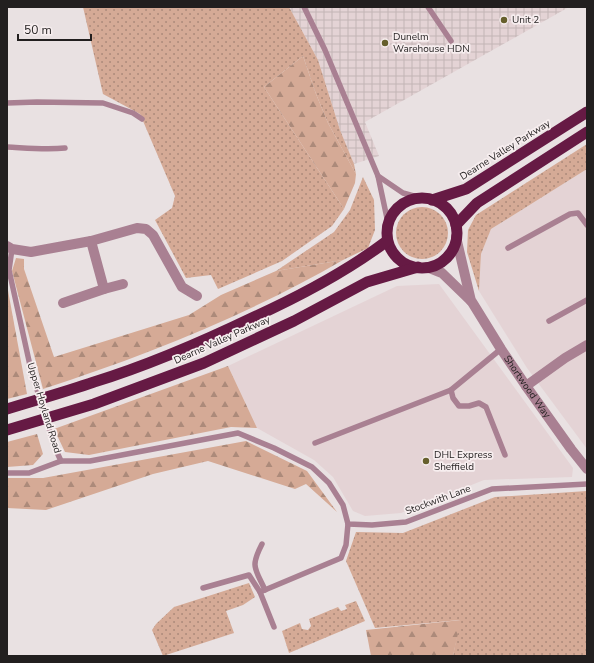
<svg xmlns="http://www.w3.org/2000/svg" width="594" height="663" viewBox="0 0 594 663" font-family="'Nunito Sans',sans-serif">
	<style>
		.built { fill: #e4d3d5 }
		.industrial { fill: url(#industrial-grid) }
		.grass { fill: url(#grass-dots) }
		.forest { fill: url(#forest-firs) }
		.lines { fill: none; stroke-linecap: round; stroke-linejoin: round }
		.service { stroke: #a98092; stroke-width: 5.5 }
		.minor { stroke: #a98092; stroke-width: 10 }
		.trunk { stroke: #661a44; stroke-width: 11 }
		.service-bridge { stroke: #a98092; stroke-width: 5.5 }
		.poi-dot { fill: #665f2c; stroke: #f7eeef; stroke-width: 1.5 }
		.labels { text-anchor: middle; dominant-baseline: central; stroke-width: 3.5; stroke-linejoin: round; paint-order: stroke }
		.poi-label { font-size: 10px; fill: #221f1f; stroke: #f7eeef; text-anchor: start }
		.street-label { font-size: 10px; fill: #221f1f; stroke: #f7eeef }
	</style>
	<defs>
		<pattern id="industrial-grid" width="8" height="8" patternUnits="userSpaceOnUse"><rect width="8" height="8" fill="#e4d3d5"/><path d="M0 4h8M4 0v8" fill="none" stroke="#c3b5b6"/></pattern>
		<pattern id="grass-dots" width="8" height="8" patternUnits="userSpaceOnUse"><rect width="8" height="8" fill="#d5aa96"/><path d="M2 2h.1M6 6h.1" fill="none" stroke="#ac8a7a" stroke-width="1.8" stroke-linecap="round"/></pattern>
		<pattern id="forest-firs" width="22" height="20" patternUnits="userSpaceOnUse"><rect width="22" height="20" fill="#d5aa96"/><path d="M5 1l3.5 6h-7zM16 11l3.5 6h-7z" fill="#ac8a7a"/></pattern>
	</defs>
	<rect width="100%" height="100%" fill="#e9e1e2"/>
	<g class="built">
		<path d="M587 169V449L527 368 479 291 481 254 491 229Z"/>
		<path d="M439 284 573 468 572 477 484 480 401 513 365 516 353 511 333 477 314 460 257 428 228 366 397 286Z"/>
	</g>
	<path class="industrial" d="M289 7H569L365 122 379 156 354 164 340 130 318 60Z"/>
	<g class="grass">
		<path d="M83 7H289L318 60 340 130 354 164 356 174 328 123 316 94 303 56 264 87 344 209 332 226 282 261 218 289 211 275 186 278 155 220 172 208 175 196 140 114 103 94Z"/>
		<path d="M587 144V169L491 229 481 254 479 291 467 252 468 230 476 215Z"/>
		<path d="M363 177 374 200 375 230 368 248 343 260 276 271 334 232 350 210Z"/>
		<circle cx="422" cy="233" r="26"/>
		<path d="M587 491V656H453L460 620 375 628 346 561 356 532 403 533 495 497Z"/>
		<path d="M249 583 255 597 243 605 226 611 234 633 163 656 152 630 156 624 174 607Z"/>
		<path d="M356 601 365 621 289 653 282 631 300 623 302 629 308 630 311 626 309 619 338 607 341 611 347 609 345 605Z"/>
	</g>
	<g class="forest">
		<path d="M303 56 316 94 328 123 356 174 355 183 344 209 264 87Z"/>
		<path d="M16 258 24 259V269L54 357 189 315 221 295 276 271 343 260C248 315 147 355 43 389L12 271Z"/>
		<path d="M7 285 27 394 7 399Z"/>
		<path d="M228 366 257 428 231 427 89 455 65 452 54 429Z"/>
		<path d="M37 434 43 454 33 465 7 467V442Z"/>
		<path d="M246 441 307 471 337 512 306 484 295 489 208 461 153 474 46 510 7 508V478H43Z"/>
		<path d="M461 620 453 656H371L366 630Z"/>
	</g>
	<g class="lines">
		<g class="service">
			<path d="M304 7 325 50 378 176 403 193 421 198"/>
			<path d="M428 7 451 41"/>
			<path d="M7 103 37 102 103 103 133 113 142 119"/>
			<path d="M7 147C27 148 46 150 65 148"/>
			<path d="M378 176 388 223"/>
			<path d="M508 248 570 214 578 213 587 225"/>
			<path d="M12 249 9 270 31 370"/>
			<path d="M549 321 587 300"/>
			<path d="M451 390 453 398 459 406H469L479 403 486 407 505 455"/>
			<path d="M315 443 451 390 501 349"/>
			<path d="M55 448 61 461H90L238 433 274 448 312 467 329 483 343 505 348 524 372 525 406 522 492 489 587 484"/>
			<path d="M7 473H29L61 461"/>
			<path d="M262 544C250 567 255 568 265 590"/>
			<path d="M203 588 249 575 260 592"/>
			<path d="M274 627 260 592 341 558 346 545 348 524"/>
		</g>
		<g class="minor">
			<path d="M456 237 471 301"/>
			<path d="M91 241 104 289"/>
			<path d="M7 246 12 249 31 252 91 241 137 228 146 229 153 235 182 287 197 296"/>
			<path id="s1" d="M427 267 442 273 472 302 501 349 526 386 571 449 587 469"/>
			<path d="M63 303 104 289 123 284"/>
			<path d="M526 386 565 358 587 345"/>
		</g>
		<g class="trunk">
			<circle cx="422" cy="233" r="35"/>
			<path d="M432 200 466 189 587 112"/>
			<path d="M456 225 477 203 587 132"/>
			<path d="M7 409C36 400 65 392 94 382 149 365 202 342 254 317 300 296 346 272 387 241"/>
			<path d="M7 430 94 404 204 363 294 321 367 282 418 267"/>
		</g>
		<path class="service-bridge" d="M31 370 55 448"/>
	</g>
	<g class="poi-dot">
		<circle cx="504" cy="20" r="4"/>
		<circle cx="385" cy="43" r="4"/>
		<circle cx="426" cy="461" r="4"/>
	</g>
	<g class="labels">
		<g class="poi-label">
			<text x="512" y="20">Unit 2</text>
			<text x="393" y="37">Dunelm<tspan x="393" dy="12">Warehouse HDN</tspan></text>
			<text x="434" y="455">DHL Express<tspan x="434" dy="12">Sheffield</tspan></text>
		</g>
		<g class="street-label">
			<text transform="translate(505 150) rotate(-32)">Dearne Valley Parkway</text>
			<text transform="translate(222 340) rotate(-24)">Dearne Valley Parkway</text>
			<text stroke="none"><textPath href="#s1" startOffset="159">Shortwood Way</textPath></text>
			<text transform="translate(44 408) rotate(73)">Upper Hoyland Road</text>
			<text transform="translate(438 500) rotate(-20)">Stockwith Lane</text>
		</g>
	</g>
	<rect width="594" height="663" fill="none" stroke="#221f1f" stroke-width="16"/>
	<path d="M18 34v6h73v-6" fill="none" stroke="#221f1f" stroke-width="2"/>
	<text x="24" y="34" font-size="12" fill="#221f1f" stroke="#f7eeef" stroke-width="3" paint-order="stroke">50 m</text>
</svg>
